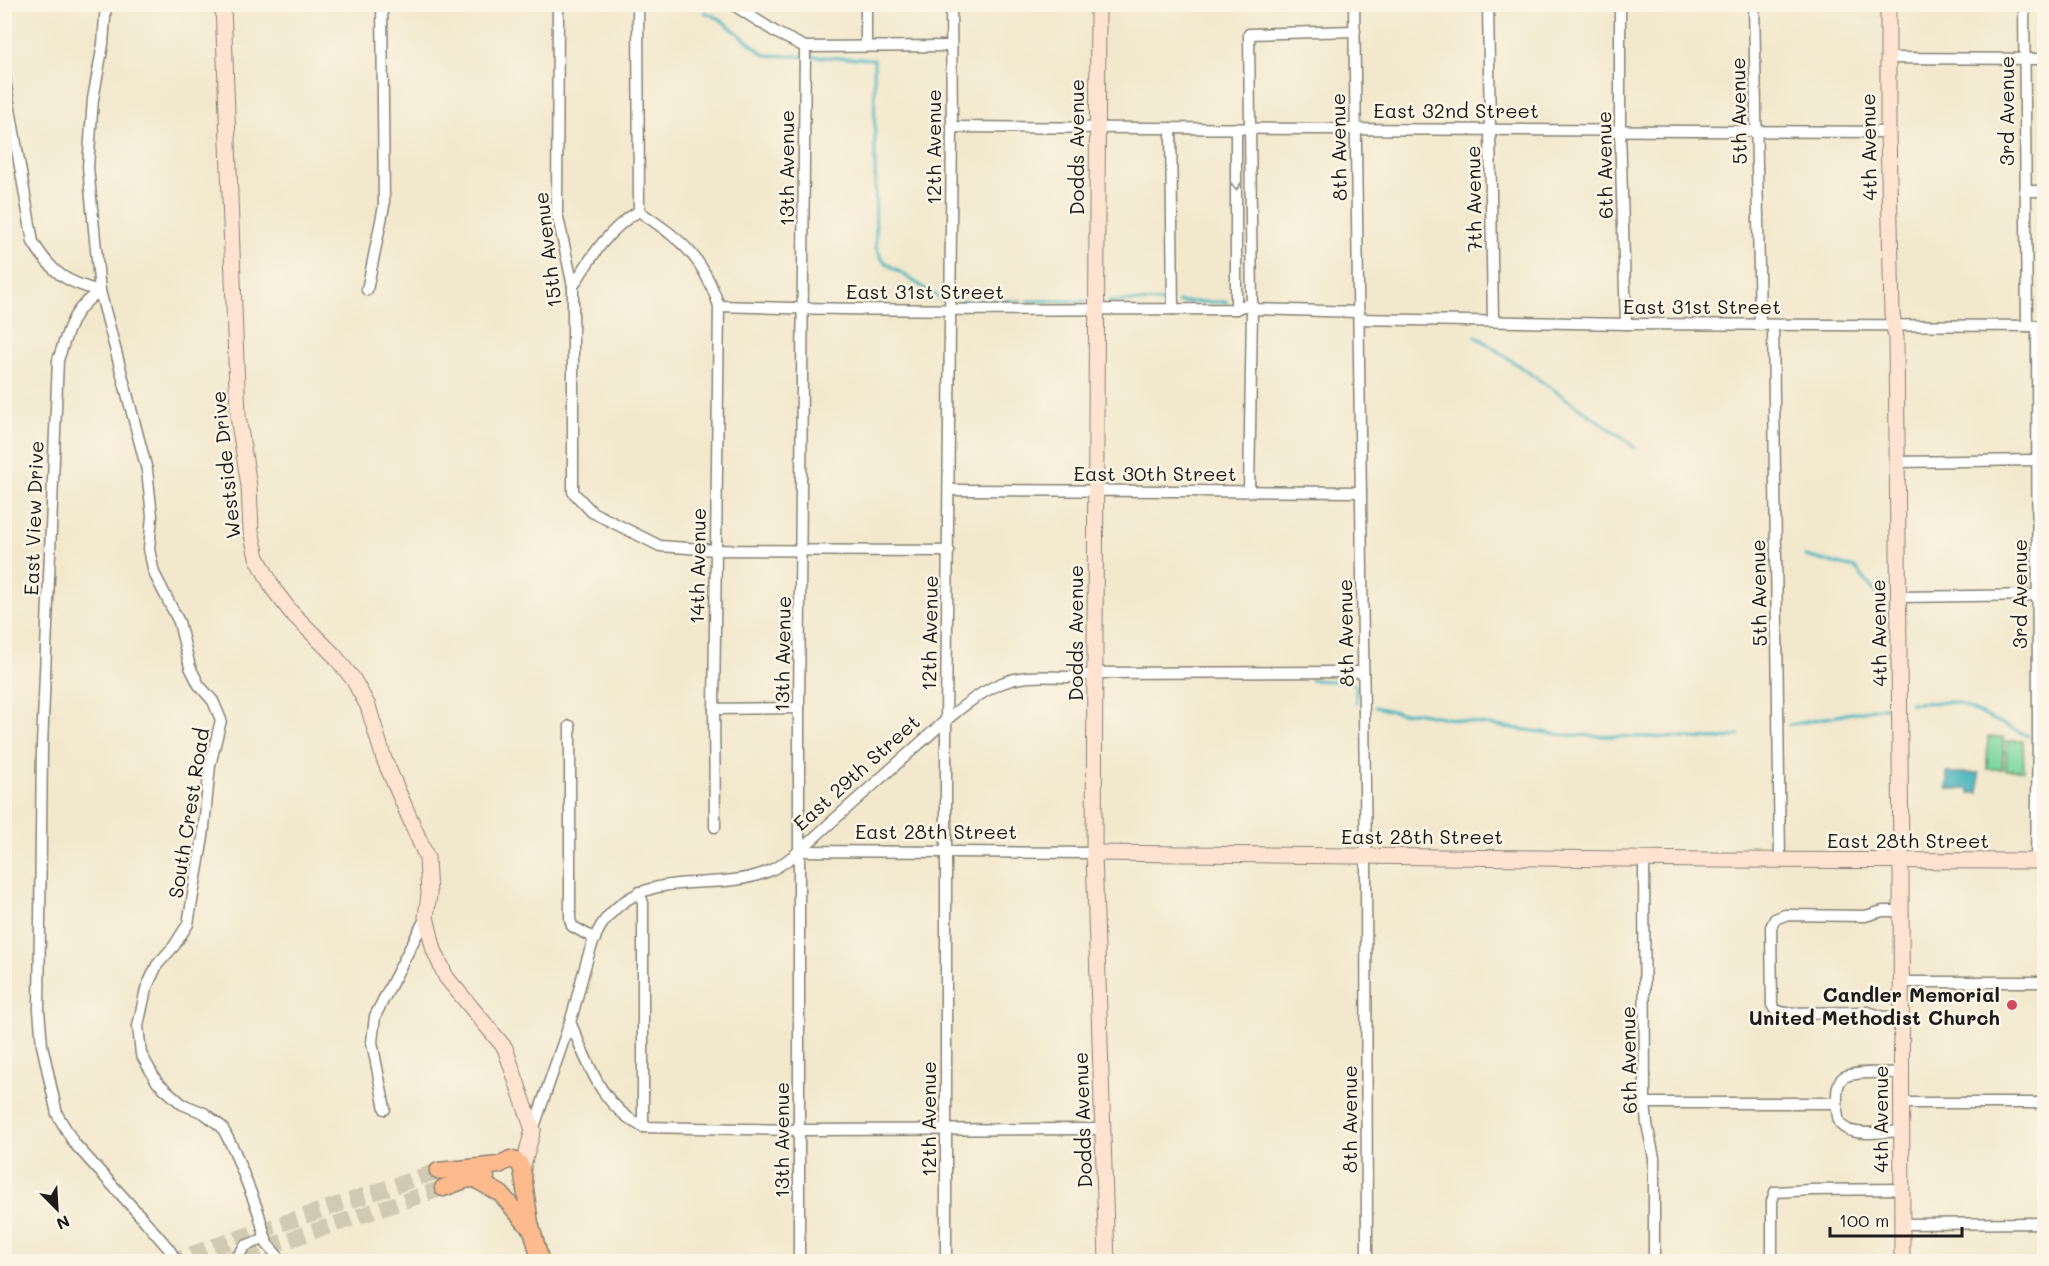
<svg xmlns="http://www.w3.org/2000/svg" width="2049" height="1266" viewBox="0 0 2049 1266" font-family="Mali,sans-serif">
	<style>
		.green { fill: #7ed89f; stroke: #4d7a5e; stroke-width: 1.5 }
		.water { fill: #44b4bd; stroke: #30686c; stroke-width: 1.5 }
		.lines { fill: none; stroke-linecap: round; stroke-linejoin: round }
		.stream { stroke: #44b4bd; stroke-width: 3 }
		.primary-tunnel { stroke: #d2c9b2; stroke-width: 16; stroke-dasharray: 16 8; stroke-linecap: butt }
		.street-casing { stroke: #878274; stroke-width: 13 }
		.secondary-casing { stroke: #878274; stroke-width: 17 }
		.primary-casing { stroke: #878274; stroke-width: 19 }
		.street { stroke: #fff; stroke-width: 10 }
		.secondary { stroke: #fee3d1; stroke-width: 15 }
		.primary { stroke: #fcba8d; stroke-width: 16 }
		.oneway { stroke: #999 }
		.poi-dot { fill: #d1495b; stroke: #fcf5e5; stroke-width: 2 }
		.labels { text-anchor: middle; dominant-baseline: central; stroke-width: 5; stroke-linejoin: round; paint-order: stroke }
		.street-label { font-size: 20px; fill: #1c1c1c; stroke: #fcf5e5 }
		.poi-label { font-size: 20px; font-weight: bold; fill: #1c1c1c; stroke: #fcf5e5; text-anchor: end }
	</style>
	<rect width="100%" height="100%" fill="#fcf5e5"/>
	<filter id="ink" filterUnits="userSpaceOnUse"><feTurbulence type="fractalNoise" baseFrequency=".0167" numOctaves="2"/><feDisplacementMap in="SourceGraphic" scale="12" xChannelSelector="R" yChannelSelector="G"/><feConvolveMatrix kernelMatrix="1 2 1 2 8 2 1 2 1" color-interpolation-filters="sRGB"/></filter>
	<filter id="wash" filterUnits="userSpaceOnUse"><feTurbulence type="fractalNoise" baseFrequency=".008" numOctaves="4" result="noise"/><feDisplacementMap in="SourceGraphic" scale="24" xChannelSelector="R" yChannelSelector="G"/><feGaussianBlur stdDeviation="1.35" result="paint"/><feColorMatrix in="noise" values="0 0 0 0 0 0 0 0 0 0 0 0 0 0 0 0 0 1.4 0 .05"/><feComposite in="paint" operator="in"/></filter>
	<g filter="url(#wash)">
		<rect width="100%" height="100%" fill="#f2e8cd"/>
		<g class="green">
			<path d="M1988 737H2003V769H1987Z"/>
			<path d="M2006 741H2023L2024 770H2006Z"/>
		</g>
		<path class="water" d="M1947 773H1979V793H1969V789H1947Z"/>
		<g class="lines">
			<g class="stream">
				<path d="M705 12 720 19 765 55 874 59 876 247 881 258 889 265 944 301"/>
				<path d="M960 301H1021"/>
				<path d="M1028 301H1087"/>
				<path d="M1108 301 1168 302"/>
				<path d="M1178 302H1227"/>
				<path d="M1476 336 1626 440 1635 448"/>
				<path d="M1805 556 1855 568 1887 606"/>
				<path d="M1311 680 1352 682 1356 687V702"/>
				<path d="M1910 703 1956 702 2028 736"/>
				<path d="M1375 707 1401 713 1414 712 1481 724 1565 735 1722 739 1739 735"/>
				<path d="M1789 725 1889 706"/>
			</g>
		</g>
	</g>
	<g filter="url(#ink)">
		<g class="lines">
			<g class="primary-tunnel">
				<path d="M168 1262 438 1171"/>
				<path d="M222 1262 443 1188"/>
			</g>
			<g class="street-casing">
				<g id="street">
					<path d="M106 4 103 44 93 99 88 167 100 291 147 470 152 516 149 549 154 573 179 622 190 667 199 685 213 701 221 720 210 765 203 837 188 924 174 946 157 965 146 989 138 1026 141 1054 157 1082 182 1104 204 1113 222 1127 234 1150 258 1211 267 1244 283 1262"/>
					<path d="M558 4 557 213 573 286V492L592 512 660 546 715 550 949 551"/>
					<path d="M638 4 639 211"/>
					<path d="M732 4 777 33 805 47 951 46"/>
					<path d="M866 4V46"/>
					<path d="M1354 4 1366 856 1367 1262"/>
					<path d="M1488 4 1493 321"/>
					<path d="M1620 4V130L1626 324"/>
					<path d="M1754 4 1760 325"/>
					<path d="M2024 4 2027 326"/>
					<path d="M1888 58 2044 59"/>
					<path d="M4 74 33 242C52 273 65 282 100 291 71 310 69 329 58 360L42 746 39 1010 42 1045 57 1114 74 1143 145 1221 169 1249 177 1262"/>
					<path d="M952 127 1888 132"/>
					<path d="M1171 128 1173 309"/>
					<path d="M1236 128V309"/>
					<path d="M2025 191H2044"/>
					<path d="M639 211C682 241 702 255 719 306L714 709 715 827"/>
					<path d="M573 286C592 256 608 229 639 211"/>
					<path d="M367 290 384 206 382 4"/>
					<path d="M719 306C891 312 1064 309 1236 309L1245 305 1252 309 1359 312"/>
					<path d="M1359 319 1626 324 2044 326"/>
					<path d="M1773 325 1780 860"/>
					<path d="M1897 462 2037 460"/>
					<path d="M949 490 1361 492"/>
					<path d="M1249 491 1252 309 1249 34 1355 31"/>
					<path d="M1899 597 2044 595"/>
					<path d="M714 709 799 708"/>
					<path d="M570 726V919L572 926 595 939"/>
					<path d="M799 851 1094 853"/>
					<path d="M1644 858 1645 1103 1647 1124 1654 1158V1262"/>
					<path d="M2036 861 2038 739 2037 326"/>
					<path d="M639 892 643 903V1127"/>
					<path d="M1901 911H1883L1865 916 1785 915 1775 919 1771 927 1772 1005 1775 1010 1784 1013 1868 1012 1883 1017 1901 1016"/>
					<path d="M1901 982H2044"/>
					<path d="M570 1022C589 1064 599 1104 643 1127L799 1130 1104 1129"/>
					<path d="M1901 1073C1886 1073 1859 1071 1846 1076 1838 1079 1837 1088 1837 1096 1837 1104 1836 1116 1840 1123 1848 1138 1886 1132 1901 1131"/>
					<path d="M1645 1103H1837"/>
					<path d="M1901 1103H2044"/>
					<path d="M385 1109 372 1042 375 1016 426 917"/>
					<path d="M533 1130C545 1094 558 1058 570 1022 580 993 587 943 605 920 649 864 713 895 769 871 791 861 809 842 827 826 857 799 888 772 918 745 942 724 972 695 1002 683 1024 674 1046 677 1069 677 1078 677 1087 675 1096 673L1363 672"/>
					<path d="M1901 1224 2044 1223"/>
					<path d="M234 1262 245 1246 266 1238"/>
					<path d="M799 1262V708L805 47"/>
					<path d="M946 1262V720L952 127 951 4"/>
					<path d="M1772 1262V1201L1775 1192 1811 1190 1901 1189"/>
				</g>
			</g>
			<g class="secondary-casing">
				<g id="secondary">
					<path d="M223 4 238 416 249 486 251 531 257 557 274 590 291 612 334 655 353 679 368 706 384 759 427 858 429 894 426 917 434 950 446 977 505 1048 533 1130"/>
					<path d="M1098 4 1094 853 1107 1262"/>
					<path d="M1888 4V132L1892 314 1896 338 1901 861 1902 1262"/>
					<path d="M1094 853 1709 860 2044 861"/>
					<path d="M522 1169 533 1130"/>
				</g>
			</g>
			<g class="primary-casing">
				<g id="primary">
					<path d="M438 1171 499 1165 510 1159 518 1162 522 1169 530 1223 541 1262"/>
					<path d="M477 1177 480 1182 501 1194 530 1228"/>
					<path d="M443 1188 465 1180 486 1177"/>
				</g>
			</g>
			<use href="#street" class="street"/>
			<use href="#secondary" class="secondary"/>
			<use href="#primary" class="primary"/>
		</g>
		<defs><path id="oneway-chevron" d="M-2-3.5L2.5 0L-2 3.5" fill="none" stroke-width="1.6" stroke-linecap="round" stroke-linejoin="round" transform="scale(1.5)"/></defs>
		<use class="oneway" href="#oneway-chevron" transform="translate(1236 186) rotate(90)"/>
	</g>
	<circle class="poi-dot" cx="2012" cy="1005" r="6"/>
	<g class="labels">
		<g class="street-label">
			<text x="1456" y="110">East 32nd Street</text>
			<text transform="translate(1738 111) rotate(-91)">5th Avenue</text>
			<text transform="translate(2006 111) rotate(-90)">3rd Avenue</text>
			<text transform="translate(933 147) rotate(-90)">12th Avenue</text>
			<text transform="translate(1076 147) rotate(-90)">Dodds Avenue</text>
			<text transform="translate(1338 147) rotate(-91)">8th Avenue</text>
			<text transform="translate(1868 147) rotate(-91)">4th Avenue</text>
			<text transform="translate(1604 165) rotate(-91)">6th Avenue</text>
			<text transform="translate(786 168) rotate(-90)">13th Avenue</text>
			<text transform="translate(1473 199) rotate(-91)">7th Avenue</text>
			<text transform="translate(547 250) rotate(-97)">15th Avenue</text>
			<text x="925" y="291">East 31st Street</text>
			<text x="1702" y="306">East 31st Street</text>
			<text transform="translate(225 465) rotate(-96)">Westside Drive</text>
			<text x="1155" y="473">East 30th Street</text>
			<text transform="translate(33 518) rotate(-88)">East View Drive</text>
			<text transform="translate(697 566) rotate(-89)">14th Avenue</text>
			<text transform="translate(1758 593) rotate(-91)">5th Avenue</text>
			<text transform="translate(2019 594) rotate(-90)">3rd Avenue</text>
			<text transform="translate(929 633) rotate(-89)">12th Avenue</text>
			<text transform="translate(1075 633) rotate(-90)">Dodds Avenue</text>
			<text transform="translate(1345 633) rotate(-91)">8th Avenue</text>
			<text transform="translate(1878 633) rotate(-91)">4th Avenue</text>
			<text transform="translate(782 654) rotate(-89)">13th Avenue</text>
			<text transform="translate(856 772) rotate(-42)">East 29th Street</text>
			<text transform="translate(188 813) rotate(-81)">South Crest Road</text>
			<text x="936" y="831">East 28th Street</text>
			<text x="1422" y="836">East 28th Street</text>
			<text x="1908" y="840">East 28th Street</text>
			<text transform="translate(1628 1060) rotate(-91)">6th Avenue</text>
			<text transform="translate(928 1119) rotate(-90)">12th Avenue</text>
			<text transform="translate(1349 1119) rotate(-90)">8th Avenue</text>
			<text transform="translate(1880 1119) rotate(-90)">4th Avenue</text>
			<text transform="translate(1082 1120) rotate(-92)">Dodds Avenue</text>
			<text transform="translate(781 1140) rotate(-90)">13th Avenue</text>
		</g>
		<g class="poi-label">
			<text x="2000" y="994">Candler Memorial<tspan x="2000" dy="23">United Methodist Church</tspan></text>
		</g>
	</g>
	<rect width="2049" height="1266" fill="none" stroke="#fcf5e5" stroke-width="24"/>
	<g transform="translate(57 1209) rotate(156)" stroke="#fcf5e5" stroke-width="4.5" paint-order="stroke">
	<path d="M0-4.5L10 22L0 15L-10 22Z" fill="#1c1c1c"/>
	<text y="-9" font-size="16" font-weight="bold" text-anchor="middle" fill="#1c1c1c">N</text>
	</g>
	<path d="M1830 1227v9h132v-9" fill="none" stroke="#1c1c1c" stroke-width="3"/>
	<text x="1839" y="1227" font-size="18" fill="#1c1c1c" stroke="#fcf5e5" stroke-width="4.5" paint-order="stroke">100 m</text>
</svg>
